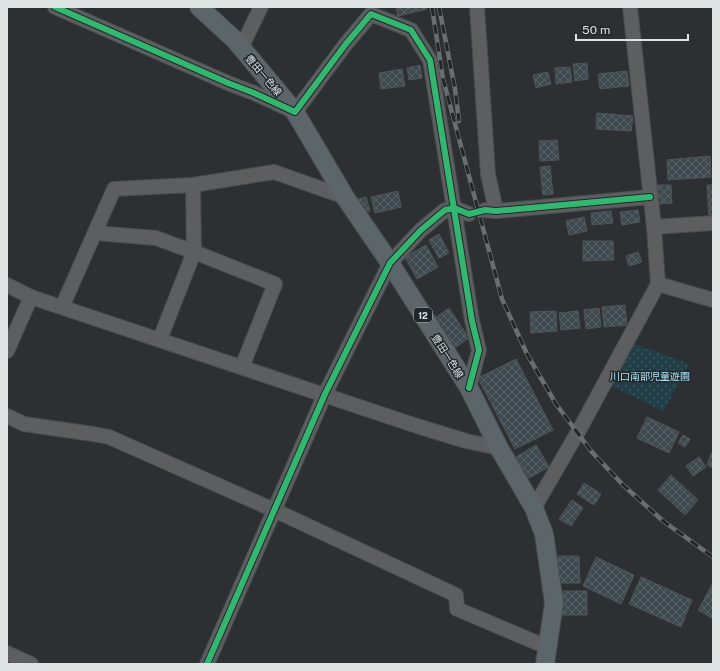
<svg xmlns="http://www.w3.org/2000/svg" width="720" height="671" viewBox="0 0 720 671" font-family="'Public Sans','Noto Sans JP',sans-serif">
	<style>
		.grass { fill: url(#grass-dots) }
		.building { fill: url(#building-cross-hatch); stroke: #515456 }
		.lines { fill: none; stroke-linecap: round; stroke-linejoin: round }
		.minor-casing { stroke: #494d4e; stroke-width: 16 }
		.major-casing { stroke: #494d4e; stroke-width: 20 }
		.minor { stroke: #5c5e5f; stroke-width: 14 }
		.major { stroke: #5c666a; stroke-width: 18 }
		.rail-casing { stroke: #6b6e6f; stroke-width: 4.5 }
		.rail { stroke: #20272a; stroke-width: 3; stroke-dasharray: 9; stroke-linecap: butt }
		.cycleway-casing { stroke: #20272a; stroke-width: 8 }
		.cycleway { stroke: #33b770; stroke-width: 6 }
		.labels { text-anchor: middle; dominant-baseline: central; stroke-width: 3; stroke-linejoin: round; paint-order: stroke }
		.shield { fill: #20272a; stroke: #a5abac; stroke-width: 1 }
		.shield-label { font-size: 9px; font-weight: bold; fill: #dee3e4 }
		.street-label { font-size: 10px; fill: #dee3e4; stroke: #20272a }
		.park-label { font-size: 10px; fill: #b3e6f8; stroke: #20272a }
	</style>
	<defs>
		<pattern id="grass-dots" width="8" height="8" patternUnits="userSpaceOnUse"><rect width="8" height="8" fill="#223e47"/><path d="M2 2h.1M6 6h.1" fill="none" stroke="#425a61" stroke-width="1.8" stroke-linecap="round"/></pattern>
		<pattern id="building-cross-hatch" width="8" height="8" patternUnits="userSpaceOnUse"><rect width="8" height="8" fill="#3e4a4f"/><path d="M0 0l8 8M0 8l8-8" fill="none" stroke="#596468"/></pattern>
	</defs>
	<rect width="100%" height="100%" fill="#2c3032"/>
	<path class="grass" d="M635 344 690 364 663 411 612 386Z"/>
	<g class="building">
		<path d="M396 7H427V9L398 16Z"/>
		<path d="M587 63 588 79 575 81 573 64Z"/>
		<path d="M420 65 422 78 409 80 407 68Z"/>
		<path d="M570 67 572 82 556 84 555 68Z"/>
		<path d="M402 69 405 86 381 89 379 73Z"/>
		<path d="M627 71 629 86 600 89 598 74Z"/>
		<path d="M548 72 551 84 536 88 533 75Z"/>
		<path d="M597 113 633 116 631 131 596 129Z"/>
		<path d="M557 140 559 160 540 161 539 141Z"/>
		<path d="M710 156 711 177 668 180 667 160Z"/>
		<path d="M550 166 553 194 543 195 540 167Z"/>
		<path d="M657 185H671L672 203 658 204Z"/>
		<path d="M707 185H713V217H709Z"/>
		<path d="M398 191 401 207 375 213 371 197Z"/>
		<path d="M366 197 370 211 359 215 355 200Z"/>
		<path d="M638 210 640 222 622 225 620 212Z"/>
		<path d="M611 211 613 223 592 225 591 213Z"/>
		<path d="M584 217 587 231 569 235 566 221Z"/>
		<path d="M439 234 449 253 439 258 429 240Z"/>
		<path d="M583 241H613L614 260 583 261Z"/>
		<path d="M426 245 438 267 417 279 405 257Z"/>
		<path d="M638 252 642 262 629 266 626 256Z"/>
		<path d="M625 305 627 325 604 327 602 307Z"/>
		<path d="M449 308 469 338 452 350 432 320Z"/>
		<path d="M599 308 601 327 586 329 584 310Z"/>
		<path d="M556 311 557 331 531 333 530 312Z"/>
		<path d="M578 311 580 328 561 330 559 313Z"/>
		<path d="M516 359 553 430 515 449 478 378Z"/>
		<path d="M647 417 679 432 669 453 637 438Z"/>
		<path d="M683 435 690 439 685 447 678 443Z"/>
		<path d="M536 445 549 467 529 478 516 457Z"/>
		<path d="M713 450V468L707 465Z"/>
		<path d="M699 457 706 467 693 476 686 466Z"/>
		<path d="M671 475 698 500 685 515 658 490Z"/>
		<path d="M584 483 601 494 594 505 577 494Z"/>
		<path d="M572 500 583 508 571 526 559 519Z"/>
		<path d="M555 556H579L580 583H555Z"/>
		<path d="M596 557 634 575 621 604 583 586Z"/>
		<path d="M641 577 692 600 681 627 629 604Z"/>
		<path d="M713 583V619L698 610Z"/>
		<path d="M559 591H587V615H560Z"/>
	</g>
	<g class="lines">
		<g class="minor-casing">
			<g id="minor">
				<path d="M55 7 228 83 254 93 295 112 345 45 371 14 411 30 430 60 472 321 479 350 469 388"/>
				<path d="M477 7 488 174 496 211"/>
				<path d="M241 48 261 7"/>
				<path d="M193 185 194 252 275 284 242 367"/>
				<path d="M485 210 496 211 650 197"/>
				<path d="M654 227 713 223"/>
				<path d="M95 233 156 238 194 252 160 339"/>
				<path d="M658 284 713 300"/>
				<path d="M7 285 31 297 417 426 466 441 499 448"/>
				<path d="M62 307 114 189 193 185 274 172 345 197"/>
				<path d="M7 351 31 297"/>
				<path d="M7 416 24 424 93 434 109 437 274 510 456 595 457 609 547 647"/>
				<path d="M534 508 582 425 658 284 654 227 630 7"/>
				<path d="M7 653 31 664"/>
				<path d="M207 664 325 394 390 263 421 230 445 210 454 208 469 214"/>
			</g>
		</g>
		<g class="major-casing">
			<path id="major" d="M199 7 235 40 295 112 345 197 390 263 469 388 499 448 534 508 544 534 554 603 545 664"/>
		</g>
		<use href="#minor" class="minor"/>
		<use href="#major" class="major"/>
		<g class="rail-casing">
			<g id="rail">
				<path d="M432 7 443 79 502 299 527 354 556 404 591 451 623 485 663 521 713 557"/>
				<path d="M439 7 455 89 459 121"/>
			</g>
		</g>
		<use href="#rail" class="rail"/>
		<g class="cycleway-casing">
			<g id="cycleway">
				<path d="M55 7 228 83 254 93 295 112 345 45 371 14 411 30 430 60 472 321 479 350 469 388"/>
				<path d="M207 664 325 394 390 263 421 230 445 210 454 208 469 214 485 210 496 211 650 197"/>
			</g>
		</g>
		<use href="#cycleway" class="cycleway"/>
	</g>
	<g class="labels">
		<rect class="shield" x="414" y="308" width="18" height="14" rx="3"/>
		<g class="shield-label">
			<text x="423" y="315">12</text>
		</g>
		<g class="street-label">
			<text transform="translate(264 75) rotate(50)">豊田一色線</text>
			<text transform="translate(448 356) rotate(58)">豊田一色線</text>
		</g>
		<g class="park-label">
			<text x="650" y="376">川口南部児童遊園</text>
		</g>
	</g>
	<rect width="720" height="671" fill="none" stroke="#dee3e4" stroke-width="16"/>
	<path d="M576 34v6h112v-6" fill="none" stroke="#dee3e4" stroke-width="2"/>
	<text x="582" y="34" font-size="12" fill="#dee3e4" stroke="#20272a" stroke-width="3" paint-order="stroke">50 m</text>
</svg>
